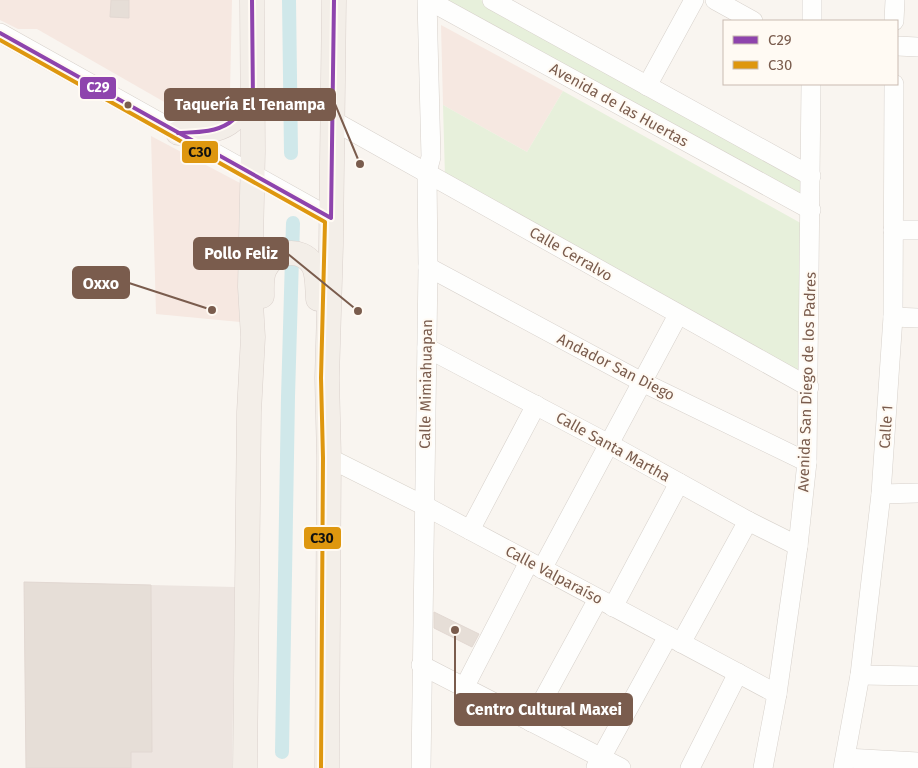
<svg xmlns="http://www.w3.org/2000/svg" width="918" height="768" viewBox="0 0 918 768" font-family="'Fira Sans',sans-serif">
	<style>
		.commercial { fill: #f6e8e1 }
		.industrial { fill: #ede5e0 }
		.green { fill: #e7f0db }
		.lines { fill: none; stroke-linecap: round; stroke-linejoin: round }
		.canal { stroke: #d0e8ea; stroke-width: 14 }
		.building { fill: #e6ded7; stroke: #e2d8d2 }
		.minor-casing { stroke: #d7d1cb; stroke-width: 20 }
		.major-casing { stroke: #dad1cc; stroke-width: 25 }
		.minor { stroke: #fefefd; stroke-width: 19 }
		.major { stroke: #f3eee8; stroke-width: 24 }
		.bus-1-casing { stroke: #fffaf3; stroke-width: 8 }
		.bus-2-casing { stroke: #fffaf3; stroke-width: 8 }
		.bus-1 { stroke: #8e44ad; stroke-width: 4 }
		.bus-2 { stroke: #de970f; stroke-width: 4 }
		.bus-dot { fill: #7a5c4d; stroke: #fffaf3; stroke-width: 2 }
		.labels { text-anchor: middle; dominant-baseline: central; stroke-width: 4; stroke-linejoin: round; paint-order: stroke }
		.street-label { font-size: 15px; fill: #7a5c4d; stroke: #fffaf3 }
		.leader { fill: none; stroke: #7a5c4d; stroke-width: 2 }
		.callout-dot { fill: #7a5c4d; stroke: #fffaf3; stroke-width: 2 }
		.callout { fill: #7a5c4d; stroke: #7a5c4d; stroke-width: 2 }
		.callout-label { font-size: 16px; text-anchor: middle; font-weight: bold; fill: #fff }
		.line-badge { stroke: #fffaf3; stroke-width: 2 }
		.badge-label { font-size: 14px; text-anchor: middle; font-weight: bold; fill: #fff }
		.pale-badge-label { font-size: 14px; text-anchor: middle; font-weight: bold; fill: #111 }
	</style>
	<rect width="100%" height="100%" fill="#f9f5f0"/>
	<g class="commercial">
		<path d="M0 0H232L230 92 228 106 222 113 209 120 194 119 37 29H18L0 20Z"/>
		<path d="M441 25 563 91 527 152 443 105Z"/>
		<path d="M151 136 240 183 243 204 240 322 156 314Z"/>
	</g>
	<path class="industrial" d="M24 582 235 587 232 768H26Z"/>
	<g class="green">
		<path d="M444 0H481L800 175 802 199Z"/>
		<path d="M563 91 806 226 804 379 445 177 443 105 527 152Z"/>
	</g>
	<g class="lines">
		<g class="canal">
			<path d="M289 0 291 153"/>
			<path d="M282 752 288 397 293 223"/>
		</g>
	</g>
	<g class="building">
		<path d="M111 0H129V18L110 17Z"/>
		<path d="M24 582 151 585 152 752H131V768H26Z"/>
		<path d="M434 612 479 634 472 647 434 628Z"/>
	</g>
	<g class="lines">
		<g class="minor-casing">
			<g id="minor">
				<path d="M428 0 811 210"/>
				<path d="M492 0 811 176"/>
				<path d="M715 0 753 21"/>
				<path d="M812 21V0"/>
				<path d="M894 21 895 0"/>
				<path d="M0 33 331 218"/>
				<path d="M897 46 918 47"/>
				<path d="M647 86 694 0"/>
				<path d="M332 120 809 387"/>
				<path d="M893 230H918"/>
				<path d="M428 267 642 382 807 462"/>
				<path d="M893 317 918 318"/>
				<path d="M427 348 609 444 748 521 798 546"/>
				<path d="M329 458 425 506 777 694"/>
				<path d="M881 494 918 493"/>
				<path d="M470 530 536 405"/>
				<path d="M542 569 678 315"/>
				<path d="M613 607 679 483"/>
				<path d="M681 643 748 521"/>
				<path d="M421 665 621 768"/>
				<path d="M860 675 918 676"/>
				<path d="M465 686 529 562"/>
				<path d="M531 722 598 599"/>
				<path d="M846 758 918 762"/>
				<path d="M596 767 668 636"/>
				<path d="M421 768 428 267 427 172 431 157 427 0"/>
				<path d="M690 768 738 673"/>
				<path d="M763 768 777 694 798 546 807 462 811 84"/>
				<path d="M843 768 860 675 881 494 893 317 894 84"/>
			</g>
		</g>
		<g class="major-casing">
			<g id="major">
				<path d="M178 133C195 132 214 133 229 123 237 117 245 108 253 101"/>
				<path d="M262 296C262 288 261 277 265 269 274 251 301 246 313 265 318 274 317 289 318 299"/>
				<path d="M245 768 249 412 253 337 250 287 253 151 252 0"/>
				<path d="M327 768 329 458 327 378 331 245 334 0"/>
			</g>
		</g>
		<use href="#minor" class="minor"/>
		<use href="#major" class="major"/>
		<g class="bus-1-casing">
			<g id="bus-1">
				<path d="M0 33 331 218 334 0"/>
				<path d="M178 133C195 132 214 133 229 123 238 117 245 108 253 101L252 0"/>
			</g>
		</g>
		<g class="bus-2-casing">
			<path id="bus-2" d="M0 40 325 222 321 378 323 458 321 768"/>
		</g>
		<use href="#bus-1" class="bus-1"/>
		<use href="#bus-2" class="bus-2"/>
	</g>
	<circle class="bus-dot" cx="128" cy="105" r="4.5"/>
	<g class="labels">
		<g class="street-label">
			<text transform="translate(619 105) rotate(29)">Avenida de las Huertas</text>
			<text transform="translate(571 254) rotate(30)">Calle Cerralvo</text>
			<text transform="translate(616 367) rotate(27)">Andador San Diego</text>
			<text transform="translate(807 382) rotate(-88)">Avenida San Diego de los Padres</text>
			<text transform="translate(426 384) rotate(-89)">Calle Mimiahuapan</text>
			<text transform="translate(886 427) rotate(-86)">Calle 1</text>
			<text transform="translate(613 447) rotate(29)">Calle Santa Martha</text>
			<text transform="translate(554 575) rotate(28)">Calle Valparaíso</text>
		</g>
	</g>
	<path class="leader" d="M360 164L335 104M358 311L288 254M212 310L129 283M455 630L455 710"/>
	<g class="callout-dot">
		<circle cx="360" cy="164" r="5"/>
		<circle cx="358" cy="311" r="5"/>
		<circle cx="212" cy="310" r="5"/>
		<circle cx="455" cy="630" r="5"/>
	</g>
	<g class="callout">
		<rect x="165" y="89" width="170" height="31" rx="5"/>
		<rect x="194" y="238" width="94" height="31" rx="5"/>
		<rect x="73" y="267" width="56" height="31" rx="5"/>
		<rect x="455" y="694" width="177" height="31" rx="5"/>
	</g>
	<g class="callout-label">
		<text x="250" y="110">Taquería El Tenampa</text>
		<text x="241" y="259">Pollo Feliz</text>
		<text x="101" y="289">Oxxo</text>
		<text x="544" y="715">Centro Cultural Maxei</text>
	</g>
	<g class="line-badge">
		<rect x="79" y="76" width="38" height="24" rx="5" fill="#8e44ad"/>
		<rect x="181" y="140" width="38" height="24" rx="5" fill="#de970f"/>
		<rect x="303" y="526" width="39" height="24" rx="5" fill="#de970f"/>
	</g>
	<g class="badge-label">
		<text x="98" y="92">C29</text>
	</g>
	<g class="pale-badge-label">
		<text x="200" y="157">C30</text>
		<text x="322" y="543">C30</text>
	</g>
	<rect x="723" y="20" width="175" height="65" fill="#fffaf3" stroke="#cabbb1"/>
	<rect x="733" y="36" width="25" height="8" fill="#8e44ad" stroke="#cabbb1"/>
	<text x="768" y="45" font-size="15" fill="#7a5c4d">C29</text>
	<rect x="733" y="61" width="25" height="8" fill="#de970f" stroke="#cabbb1"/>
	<text x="768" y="70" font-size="15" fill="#7a5c4d">C30</text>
</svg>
